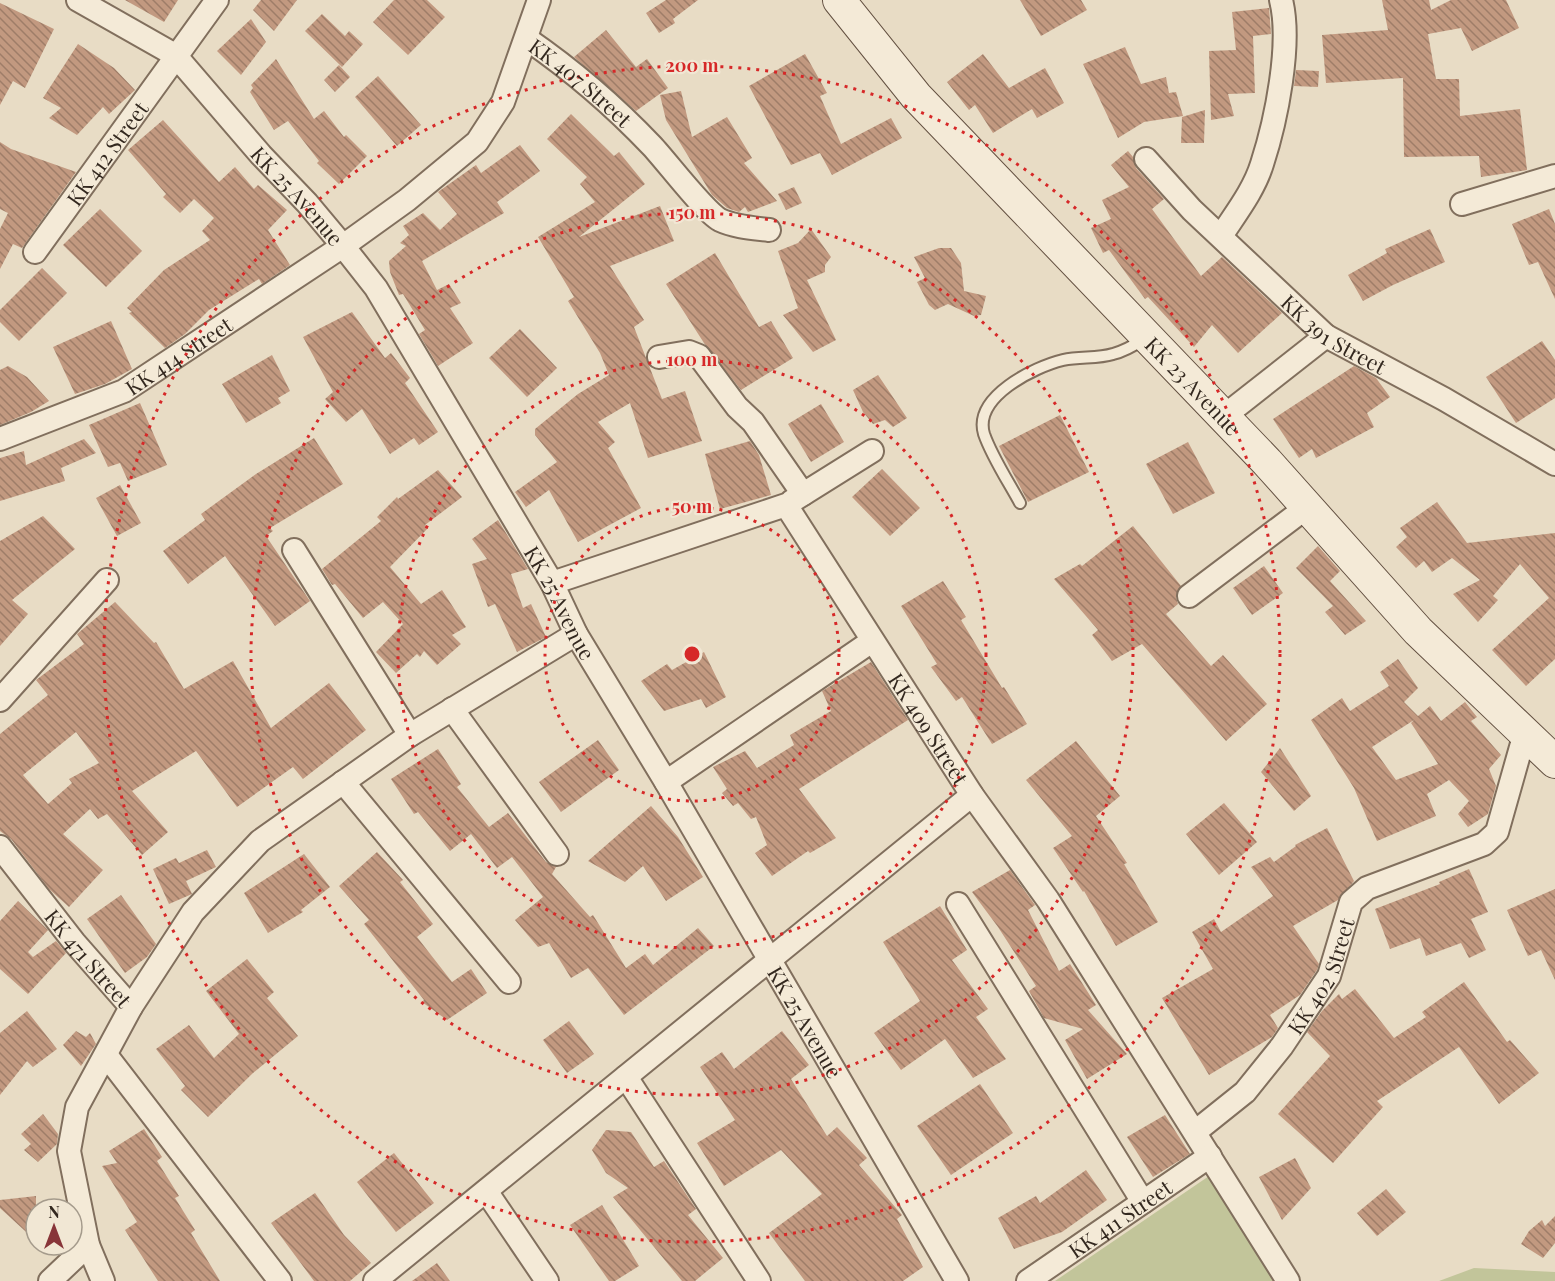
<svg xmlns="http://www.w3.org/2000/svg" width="1555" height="1281" viewBox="0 0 1555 1281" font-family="'Playfair Display',serif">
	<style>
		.grass { fill: #c2c59a }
		.building { fill: url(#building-back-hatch); fill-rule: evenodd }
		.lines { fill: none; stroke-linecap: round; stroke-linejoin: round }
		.lane-casing { stroke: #816f5d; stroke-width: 14 }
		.street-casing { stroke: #816f5d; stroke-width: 26 }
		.secondary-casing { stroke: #635041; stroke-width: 34 }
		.lane { stroke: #f4ead7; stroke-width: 10 }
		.street { stroke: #f4ead7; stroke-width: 22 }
		.secondary { stroke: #f4ead7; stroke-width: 32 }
		.ring { fill: none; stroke: #d62828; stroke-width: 3; stroke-dasharray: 3 6 }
		.labels { text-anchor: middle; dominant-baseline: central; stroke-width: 4.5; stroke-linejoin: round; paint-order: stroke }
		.street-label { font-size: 21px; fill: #33281f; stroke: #f1e7d4 }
		.centre { fill: #d62828; stroke: #f1e7d4; stroke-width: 3 }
		.ring-label { font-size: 18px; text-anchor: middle; font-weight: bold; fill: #d62828; stroke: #f1e7d4; stroke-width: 4.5; stroke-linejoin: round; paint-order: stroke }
	</style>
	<defs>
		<pattern id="building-back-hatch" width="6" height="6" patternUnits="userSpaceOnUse" patternTransform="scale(1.5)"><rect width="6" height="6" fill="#c29980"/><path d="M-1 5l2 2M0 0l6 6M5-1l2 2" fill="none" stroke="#9e7d68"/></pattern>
	</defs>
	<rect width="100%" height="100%" fill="#e8dcc5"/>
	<g class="grass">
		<path d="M1212 1174 1274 1281H1055Z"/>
		<path d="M1474 1268 1555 1272V1281H1439Z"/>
	</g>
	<g class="building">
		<path d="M125 0H178L164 22Z"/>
		<path d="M261 0H297L274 31 253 10Z"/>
		<path d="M394 0H427L445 17 408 55 373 22Z"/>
		<path d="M666 0H698L673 19 675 23 659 33 646 13Z"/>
		<path d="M1020 0H1081L1087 10 1041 36Z"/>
		<path d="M1382 0H1429L1431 10 1451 0H1506L1519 28 1472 51 1461 28 1428 34 1436 79H1459L1460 116 1520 109 1527 170 1481 177 1479 156 1404 157 1403 78 1326 83 1322 35 1388 30Z"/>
		<path d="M0 3 54 29 25 88 13 81 0 105Z"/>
		<path d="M1269 8 1271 34 1253 36 1255 93 1228 94 1234 116 1211 120 1209 51 1236 50 1232 12Z"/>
		<path d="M322 14 345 36 349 31 363 44 342 67 305 31Z"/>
		<path d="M251 19 266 42 241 75 217 51Z"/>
		<path d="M606 30 636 67 647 59 668 88 636 111 574 57Z"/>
		<path d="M78 44 114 68 135 90 109 114 103 107 77 135 49 118 61 108 43 98Z"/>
		<path d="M1125 47 1141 84 1166 77 1169 93 1176 92 1183 116 1144 122 1118 138 1083 64Z"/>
		<path d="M805 54 827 93 820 96 841 144 891 118 902 138 832 175 820 153 791 165 749 86Z"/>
		<path d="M983 54 1009 88 1045 68 1064 103 1037 118 1032 109 993 133 975 105 969 110 947 82Z"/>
		<path d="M276 59 314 119 324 111 344 137 346 135 367 156 339 184 317 163 319 161 288 121 274 130 250 92 253 88 251 85Z"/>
		<path d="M339 65 350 77 335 92 324 80Z"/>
		<path d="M1296 70 1319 71 1318 87 1294 86Z"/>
		<path d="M378 76 421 125 397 146 355 97Z"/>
		<path d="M681 91 692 137 727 117 752 158 744 163 777 201 748 212 745 207 739 212 727 208 712 195 666 120 660 95Z"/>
		<path d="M1205 110 1204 143H1181L1182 117Z"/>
		<path d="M571 114 614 156 619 152 645 184 579 237 660 206 674 241 610 266 644 320 634 327 662 399 685 391 702 441 648 458 630 403 598 422 615 442 608 448 641 508 578 542 549 490 526 507 515 492 557 462 535 435V429L578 394 609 375 600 353 568 301 574 297 538 237 595 202 580 184 587 177 547 139Z"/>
		<path d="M163 120 219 182 235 167 254 189 258 185 287 210 268 230 290 265 262 284 259 279 209 310 185 334 165 348 129 313 132 312 127 308 164 270 210 240 202 231 214 218 194 199 180 213 163 197 166 194 128 150Z"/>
		<path d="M0 142 11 149 76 172 22 248 13 244 0 269V229L8 213 0 209Z"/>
		<path d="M520 145 540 171 497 202 504 213 422 261 437 290 449 284 461 303 450 308 473 343 438 366 419 334 425 330 403 294 399 295 390 272 389 261 406 246 400 243 409 235 403 226 423 213 440 230 457 214 438 192 476 165 481 173Z"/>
		<path d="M1128 151 1133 157 1136 168 1164 199 1152 209 1201 276 1222 257 1282 313 1238 353 1212 325 1194 347 1148 297 1145 299 1109 250 1103 253 1091 228 1111 219 1102 200 1129 187 1111 165Z"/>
		<path d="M794 187 802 203 786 210 778 194Z"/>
		<path d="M100 209 142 251 106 287 63 245Z"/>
		<path d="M1549 209 1555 224V299L1538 262 1529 265 1512 224Z"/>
		<path d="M811 229 831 257 825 265V272L807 280 836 340 813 352 783 315 798 308 778 251 798 243Z"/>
		<path d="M1430 229 1445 262 1393 285 1363 301 1348 275 1387 253 1385 249Z"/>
		<path d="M939 248H951L961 263 964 291 986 296 981 315 974 316 948 304 935 310 929 305 917 282 925 278 914 257Z"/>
		<path d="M715 253 759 327 771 321 793 358 741 390 704 343 666 284Z"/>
		<path d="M42 268 67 293 19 341 0 322V310Z"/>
		<path d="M352 312 385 358 391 353 410 378 405 383 438 432 419 445 414 438 390 454 362 409 346 422 325 399 333 392 303 337Z"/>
		<path d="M111 321 132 369 105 384 75 394 53 347Z"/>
		<path d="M520 329 557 368 527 397 489 358Z"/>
		<path d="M1542 341 1555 360V398L1516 423 1486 377Z"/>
		<path d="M272 355 290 391 278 398 281 403 246 423 222 384Z"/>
		<path d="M8 366 27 377 49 401 31 412 0 425V370Z"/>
		<path d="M1354 366 1376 378 1390 397 1367 413 1374 427 1316 458 1312 449 1299 458 1273 419Z"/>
		<path d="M878 375 907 418 893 427 885 420 873 424 863 412 853 390Z"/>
		<path d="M140 403 167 465 128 481 120 463 108 467 89 425Z"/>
		<path d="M821 404 844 442 811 462 788 424Z"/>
		<path d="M1060 415 1089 472 1028 502 999 446Z"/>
		<path d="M314 438 343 484 270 528 273 531 266 536 310 601 275 626 225 556 188 584 163 551 205 520 201 514 256 474Z"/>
		<path d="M84 439 96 453 61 468 65 481 0 501V458L24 451 26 465Z"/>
		<path d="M750 441 759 455 771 495 720 509 705 454Z"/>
		<path d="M1188 442 1215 493 1173 514 1146 464Z"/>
		<path d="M882 469 920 508 890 536 852 497Z"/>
		<path d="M438 470 462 497 425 525 428 528 390 567 421 604 442 590 466 627 452 635 461 644 437 665 424 651 420 657 417 654 396 673 376 652 403 624 383 602 363 618 335 584 332 585 322 569 381 521 377 517 397 497 398 499Z"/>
		<path d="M120 485 141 523 117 536 96 498Z"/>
		<path d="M1437 502 1467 543 1555 533V659L1526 686 1492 650 1549 598 1520 564 1493 596 1498 600 1478 622 1453 594 1480 580 1452 558 1432 572 1424 561 1416 568 1396 547 1407 537 1400 528Z"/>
		<path d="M43 516 75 549 12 600 28 614 0 646V541Z"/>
		<path d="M498 520 528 569 511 574 523 608 531 604 546 637 517 652 495 604 488 607 472 564 487 559 472 539Z"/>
		<path d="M1133 526 1181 586 1176 597 1178 604 1166 614 1211 666 1223 655 1267 704 1226 741 1142 644 1112 661 1092 635 1098 630 1054 579 1080 564 1082 566Z"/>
		<path d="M1318 546 1340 571 1330 581 1366 621 1345 635 1325 612 1333 606 1296 568Z"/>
		<path d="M1264 566 1283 593 1252 615 1233 588Z"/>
		<path d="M943 581 966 617 961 620 1002 688 1004 687 1027 724 992 744 962 697 956 701 931 667 937 664 901 606Z"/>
		<path d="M115 602 154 643 156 642 184 689 233 661 271 728 329 683 366 730 303 779 293 767 237 807 196 751 132 791 168 832 142 855 107 814 98 819 90 809 63 834 103 870 69 907 49 889 11 839 0 831V734L48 695 36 680 84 644 77 634ZM76 732 99 763 69 779 72 783 48 804 23 775Z"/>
		<path d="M704 652 726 697 706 708 701 699 664 711 641 681 667 664 672 670Z"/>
		<path d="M1398 659 1418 688 1404 702 1418 716 1430 706 1441 721 1465 702 1477 717 1471 721 1501 755 1489 769 1496 786 1488 814 1468 827 1458 814 1469 801 1449 780 1427 794 1436 816 1377 841 1354 788 1311 720 1342 698 1350 711 1389 686 1380 672ZM1414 720 1411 723 1438 764 1396 780 1372 747Z"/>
		<path d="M871 662 908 720 799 789 836 838 810 853 808 851 772 876 755 853 767 845 756 817 751 819 738 803 733 806 722 793 727 789 713 767 745 751 757 768 794 745 790 735 831 711 822 691Z"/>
		<path d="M598 740 619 770 561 812 539 782Z"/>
		<path d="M1076 741 1120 796 1096 816 1127 863 1124 864 1158 922 1116 946 1084 891 1083 892 1053 848 1072 836 1026 780Z"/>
		<path d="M1280 748 1311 796 1294 811 1261 772Z"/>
		<path d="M438 749 461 784 457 787 489 827 508 813 546 862 556 867 552 874 590 917 593 915 626 968 645 954 653 965 698 928 714 946 624 1015 588 968 571 978 549 943 538 947 515 920 543 897 512 857 497 868 471 834 450 851 418 812 414 814 391 779Z"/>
		<path d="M1224 803 1257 842 1219 875 1186 834Z"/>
		<path d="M651 806 678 837 703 877 666 901 643 866 625 882 588 861Z"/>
		<path d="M1327 828 1354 881 1338 900 1293 926 1319 964 1317 970 1300 995 1270 1015 1278 1028 1272 1037 1209 1075 1162 998 1213 969 1192 932 1214 919 1221 932 1273 896 1251 867 1270 857 1274 862 1296 846 1295 845Z"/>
		<path d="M207 850 216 867 186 881 192 894 169 904 153 869 176 858 179 863Z"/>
		<path d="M377 852 403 880 400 882 433 924 417 937 452 982 471 969 487 993 447 1020 422 1002 424 1000 364 924 369 920 339 886Z"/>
		<path d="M304 854 330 887 301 910 303 912 268 933 244 893Z"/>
		<path d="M1469 869 1488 912 1471 919 1486 950 1469 958 1461 943 1426 956 1420 938 1390 949 1375 909 1440 884 1439 882Z"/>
		<path d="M1010 870 1035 905 1028 910 1059 971 1070 964 1096 1005 1088 1010 1127 1054 1087 1079 1065 1040 1083 1029 1044 1018 1029 991 1036 986 998 927 972 892Z"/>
		<path d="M1555 889V980L1541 950 1528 956 1507 910Z"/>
		<path d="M121 895 156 944 147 957 125 973 87 919Z"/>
		<path d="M18 901 48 930 28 952 33 957 56 941 66 953 28 994 0 969V921Z"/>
		<path d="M940 906 967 950 952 960 988 1009 976 1017 1006 1059 973 1078 945 1039 901 1070 874 1033 920 1001 883 942Z"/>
		<path d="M247 959 274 992 267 998 298 1036 253 1073 208 1117 181 1090 185 1086 156 1049 189 1025 214 1058 239 1034 206 991Z"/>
		<path d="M1464 982 1507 1042 1510 1040 1539 1073 1499 1104 1459 1047 1377 1101 1383 1107 1333 1163 1278 1114 1330 1056 1307 1032 1322 1011 1339 994 1342 999 1355 989 1394 1038 1426 1017 1422 1012Z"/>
		<path d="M27 1011 57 1049 33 1067 27 1061 0 1095V1033Z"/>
		<path d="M569 1021 594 1054 567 1073 543 1040Z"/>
		<path d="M76 1031 86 1037 90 1033 96 1044 81 1066 63 1045Z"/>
		<path d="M782 1031 809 1065 791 1079 827 1136 837 1127 867 1158 859 1165 902 1215 897 1219 923 1267 903 1281H805L769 1233 822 1194 781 1150 724 1186 697 1143 735 1120 700 1067 722 1052 734 1069Z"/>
		<path d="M980 1084 1013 1133 951 1175 917 1126Z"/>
		<path d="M43 1114 58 1134 57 1144 38 1162 24 1150 31 1144 21 1134Z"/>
		<path d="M1165 1115 1190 1154 1153 1177 1127 1137Z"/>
		<path d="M144 1129 162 1157 157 1161 179 1196 175 1198 195 1230 191 1233 220 1281H158L125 1230 137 1222 102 1166 117 1163 109 1151Z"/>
		<path d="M606 1130 631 1132 654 1167 664 1161 696 1209 688 1215 723 1258 695 1281H682L613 1197 628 1188 606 1173 592 1150Z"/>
		<path d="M394 1153 434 1203 396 1232 357 1182Z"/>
		<path d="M1295 1158 1311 1188 1282 1220 1259 1177Z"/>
		<path d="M1086 1170 1107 1200 1062 1232 1014 1249 998 1218 1036 1196 1040 1203Z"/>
		<path d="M1386 1189 1406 1212 1377 1236 1357 1213Z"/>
		<path d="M315 1193 344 1235 371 1263 350 1281H314L271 1223Z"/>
		<path d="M36 1196V1241L0 1208V1200Z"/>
		<path d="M602 1205 639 1266 615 1281H609L570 1225Z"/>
		<path d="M1555 1216V1243L1543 1258 1521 1244 1529 1231 1542 1220 1545 1226Z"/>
		<path d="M437 1263 450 1281H412Z"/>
	</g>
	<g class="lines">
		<g class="lane-casing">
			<path id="lane" d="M1020 503C1008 481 992 457 984 434 973 397 1034 367 1063 360 1080 356 1097 359 1113 354 1125 351 1135 345 1146 338"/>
		</g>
		<g class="street-casing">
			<g id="street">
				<path id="s1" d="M78 0 175 55 261 155 307 203 343 246 376 288 552 583 576 634 666 782 957 1281"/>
				<path id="s2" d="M527 39C572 70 614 106 652 146 667 162 704 211 720 220 735 227 753 228 769 230"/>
				<path id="s3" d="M1146 159 1192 210 1326 336 1444 399 1555 464"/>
				<path d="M1462 204 1555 176"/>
				<path d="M1221 236C1236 213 1254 190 1262 164 1276 121 1292 44 1281 0"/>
				<path id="s4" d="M35 252 217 0"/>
				<path d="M659 357 689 352 699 356 737 407 753 422 803 494"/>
				<path d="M1223 417 1326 336"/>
				<path id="s5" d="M0 439 124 391 343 246 407 200 477 142 503 102 539 0"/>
				<path d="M792 501 872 451"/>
				<path d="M294 550 410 735"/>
				<path id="s6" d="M552 583 786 505 972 795 1048 900 1288 1281"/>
				<path d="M1189 596 1307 507"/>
				<path d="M0 700 107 580"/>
				<path d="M452 709 557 854"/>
				<path d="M343 782 509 982"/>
				<path d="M666 782 872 641"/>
				<path id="s7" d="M0 847 74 942 131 1007 77 1107 69 1151 88 1245 103 1281"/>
				<path d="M958 904 1143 1202"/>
				<path d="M131 1007 193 912 260 841 410 735 576 634"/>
				<path d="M106 1055 280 1281"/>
				<path d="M626 1077 759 1281"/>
				<path id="s8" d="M1195 1132 1245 1092 1282 1046 1329 976 1351 902 1367 888 1484 844 1497 832 1525 733"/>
				<path d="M486 1191 547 1281"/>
				<path d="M50 1281 88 1245"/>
				<path d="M375 1281 972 795"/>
				<path id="s9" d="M1028 1281 1210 1156"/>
			</g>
		</g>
		<g class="secondary-casing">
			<g id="secondary">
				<path id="s10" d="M839 0 916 96 1267 462 1418 631 1555 762"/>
			</g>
		</g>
		<use href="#lane" class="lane"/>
		<use href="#street" class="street"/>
		<use href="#secondary" class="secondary"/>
	</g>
	<g class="ring">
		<circle cx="692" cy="654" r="147"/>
		<circle cx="692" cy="654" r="294"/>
		<circle cx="692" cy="654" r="441"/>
		<circle cx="692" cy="654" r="588"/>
	</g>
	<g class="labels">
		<g class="street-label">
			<text stroke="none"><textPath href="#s2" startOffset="69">KK 407 Street</textPath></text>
			<text stroke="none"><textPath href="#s4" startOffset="122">KK 412 Street</textPath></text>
			<text stroke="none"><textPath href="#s1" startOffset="298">KK 25 Avenue</textPath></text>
			<text stroke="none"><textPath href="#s3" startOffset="258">KK 391 Street</textPath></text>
			<text stroke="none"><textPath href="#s5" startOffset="198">KK 414 Street</textPath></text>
			<text stroke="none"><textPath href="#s10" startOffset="524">KK 23 Avenue</textPath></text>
			<text stroke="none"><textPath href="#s1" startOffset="784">KK 25 Avenue</textPath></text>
			<text stroke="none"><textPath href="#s6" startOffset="512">KK 409 Street</textPath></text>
			<text stroke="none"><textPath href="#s7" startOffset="142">KK 471 Street</textPath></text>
			<text stroke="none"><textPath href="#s8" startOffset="204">KK 402 Street</textPath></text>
			<text stroke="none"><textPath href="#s1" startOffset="1270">KK 25 Avenue</textPath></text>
			<text stroke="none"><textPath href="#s9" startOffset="111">KK 411 Street</textPath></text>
		</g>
	</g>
	<circle cx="692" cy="654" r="9" class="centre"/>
	<g class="ring-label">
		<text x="692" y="72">200 m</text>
		<text x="692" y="219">150 m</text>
		<text x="692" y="366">100 m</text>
		<text x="692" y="513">50 m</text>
	</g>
	<g transform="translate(54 1227)"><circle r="28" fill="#f1e7d4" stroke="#a59b8c" stroke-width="1.5"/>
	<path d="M0-4.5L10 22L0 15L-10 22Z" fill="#883539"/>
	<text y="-9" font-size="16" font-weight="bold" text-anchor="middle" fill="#33281f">N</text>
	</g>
</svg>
